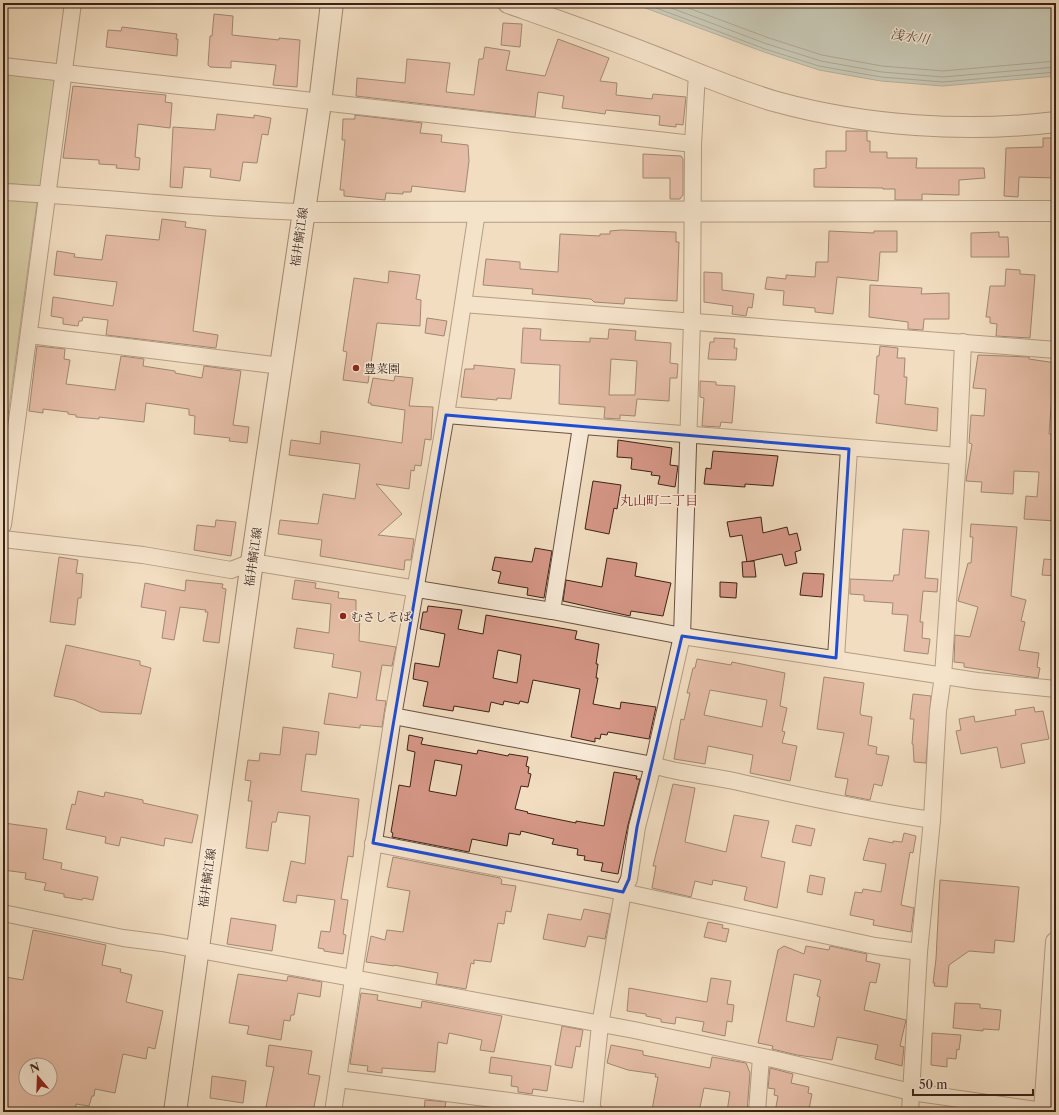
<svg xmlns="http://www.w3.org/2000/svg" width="1059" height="1115" viewBox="0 0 1059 1115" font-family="'Libre Caslon Text','Noto Serif JP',serif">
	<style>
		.green { fill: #bec090; stroke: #7c7154 }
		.water { fill: #9cbbb7; stroke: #757e77 }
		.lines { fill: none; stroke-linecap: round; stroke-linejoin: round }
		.shore { stroke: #6c6e67; stroke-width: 1 }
		.building { fill: #d69787; stroke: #3b2217; fill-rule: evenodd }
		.minor-casing { stroke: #695141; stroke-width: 18 }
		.tertiary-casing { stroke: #695141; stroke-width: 22 }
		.secondary-casing { stroke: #3b2217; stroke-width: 24 }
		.minor { stroke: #f7e9d6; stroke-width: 16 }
		.tertiary { stroke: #f7e9d6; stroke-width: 20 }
		.secondary { stroke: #f7e9d6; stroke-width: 22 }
		.marked { fill: none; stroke: #1d4ed8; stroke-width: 3; stroke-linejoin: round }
		.poi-dot { fill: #8f2418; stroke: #f7e9d6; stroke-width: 1.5 }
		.labels { text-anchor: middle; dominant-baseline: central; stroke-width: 3; stroke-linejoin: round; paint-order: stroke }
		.street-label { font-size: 12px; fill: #3b2217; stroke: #f7e9d6 }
		.poi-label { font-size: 12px; fill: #3b2217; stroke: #f7e9d6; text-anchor: start }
		.water-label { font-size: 13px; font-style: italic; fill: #585047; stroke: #f7e9d6 }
		.neighbourhood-label { font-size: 13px; fill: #7a1f14; stroke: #f7e9d6 }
	</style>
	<rect width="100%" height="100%" fill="#f2ddc0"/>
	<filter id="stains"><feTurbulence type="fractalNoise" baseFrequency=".005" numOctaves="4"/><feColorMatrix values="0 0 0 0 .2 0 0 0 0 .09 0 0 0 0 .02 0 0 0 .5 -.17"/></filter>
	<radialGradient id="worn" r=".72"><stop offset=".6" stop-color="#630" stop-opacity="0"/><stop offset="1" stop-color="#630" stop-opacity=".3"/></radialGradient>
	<g class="green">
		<path d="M3 69 63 73 48 187 3 183Z"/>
		<path d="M3 200 37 202 3 452Z"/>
	</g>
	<path class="water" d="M632 3H1056V76L943 86 881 81 819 70 764 52Z"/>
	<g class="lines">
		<g class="shore">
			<path d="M643 3 765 49 819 66 881 77 943 82 1056 72"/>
			<path d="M658 3 767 44 821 61 882 72 943 77 1056 67"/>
			<path d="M675 3 769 38 822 55 882 66 943 71 1056 61"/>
		</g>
	</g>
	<g class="building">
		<path d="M214 14 233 16 232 35 279 40V38L300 40 297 87 273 85 276 65 231 61V68L210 67 208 65 210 36H212Z"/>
		<path d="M503 23 522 24 520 47 501 45Z"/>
		<path d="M122 27 177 34 176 39H178L177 56 106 47 108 30 121 31Z"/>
		<path d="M558 39 609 58 600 81 617 83 616 95 652 99 653 94 686 97 683 125 676 124V127L659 125 660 116 606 110 605 114 562 108 564 96 538 92 535 117 356 96 357 78 405 83 407 59 450 63 446 92 474 95 479 59H483L485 47 510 51 506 70 545 76Z"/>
		<path d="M73 86 166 95 165 102 172 103 170 128 138 124 135 157 140 158 139 170 116 168 117 165 99 164V160L63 158Z"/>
		<path d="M217 114 254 118V115L271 118 268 135 262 134 257 163 243 162 240 181 210 177 211 169 184 167 182 188 170 187 173 127 215 130Z"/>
		<path d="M355 115 422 123 420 133 442 135 441 142 468 145 469 161 465 192 412 186 411 192H403V194L386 193 385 200 344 196V190H340L345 140H342L343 119H355Z"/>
		<path d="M846 131H867V141H870V152H887V158H917L916 168H984L985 178 959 180V195L922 194V200H895V189H883V188L814 187V169L826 168V151H846Z"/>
		<path d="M1043 138H1056V178L1019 177 1018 197 1004 196 1006 148 1043 147Z"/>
		<path d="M643 154 681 156 683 159V195L680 199H670V178H643Z"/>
		<path d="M162 219 186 222 185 227 206 230 193 331 218 335 216 348 106 335 108 320 83 317 82 321H79L78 326 63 324V318L51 316 53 297 113 306 117 282 54 275 57 251 75 254 74 257 102 260 106 235 159 240Z"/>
		<path d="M621 230 676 232V242H679L677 301 625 298 624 304 594 302 591 299 532 294 533 289 483 285 486 259 520 262V269L558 272 560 234 600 236V234H610V231Z"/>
		<path d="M829 231 874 233V231H897V252H880L878 281 837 277 833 314 815 312V308L783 305 784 291 765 289 767 277 786 279V275L815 277 816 262H828Z"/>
		<path d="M999 232V237H1008L1009 257H971V233Z"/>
		<path d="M1006 269 1020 270V274L1035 275 1030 338 996 336 997 324 990 323V317H986L990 286H1005Z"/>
		<path d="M389 271 420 275 416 299 421 300 420 326 377 323 368 383 343 380 347 352 343 351 354 278 388 283Z"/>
		<path d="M704 272 722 273V290L754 294 752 308 748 307 746 316 732 314 733 306 704 302Z"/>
		<path d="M870 285 922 288 921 294 949 293V319H924L923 330 908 329V322L869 317Z"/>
		<path d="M427 318 447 321 444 336 425 333Z"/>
		<path d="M523 328 541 329 540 340 590 342V338L608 339 609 329 636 331 635 340 671 343 670 363 678 364 677 378H670L669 401 637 399 635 416 620 415V419L604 418 605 407 559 404 560 365 521 363ZM611 359 637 361 635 395H609Z"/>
		<path d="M714 338 735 339 734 348H737L736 360 708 359 710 342H714Z"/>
		<path d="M37 346 65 349 64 359 70 360 66 384 115 390 121 356 144 359 143 366 175 371V373L202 378 204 366 241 371 233 425 249 427 247 443 229 441 230 438 194 434 195 416 189 415V409L146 403 144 422 99 417V419L76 417V415L68 414V412L43 409V413L29 411Z"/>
		<path d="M880 346 898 348 897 358H905L904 377H907L905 404 938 408 937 431 876 423 879 395 874 394 877 356H879Z"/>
		<path d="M978 355 1029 357V359L1056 363V395L1052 394 1049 434H1056V521L1024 519 1026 496 1037 497 1039 472 1014 471 1013 494 981 492 982 482 966 481 972 444 969 443 971 415 984 416 986 389 973 388Z"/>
		<path d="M474 365 515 369 511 399 497 398V400L461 397 465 369H474Z"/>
		<path d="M395 376 413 378 409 406 433 407 431 440 425 439 421 466 415 465 414 471 411 470 409 489 376 484 402 514 378 535 414 539 411 560H405L404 570 320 556 322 540 278 534 280 520 318 524 323 494 355 499 360 464 289 455 291 440 320 444 321 431 402 443 405 410 371 405V403H368L373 378 394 381Z"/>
		<path d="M700 381 716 382V385L735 386 732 423 721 422 720 427 702 426 704 398 700 397Z"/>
		<path d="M618 440 672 448 670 465 678 466 675 487 658 484 660 476 651 475 652 472 631 469 632 458 617 457Z"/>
		<path d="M713 451 778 456 773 486 745 484V487L704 484 706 468 711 469Z"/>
		<path d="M593 481 621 485 617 509 614 508 609 534 585 529Z"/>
		<path d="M761 517 763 533 787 527 789 535 797 533 801 550 795 552 797 563 785 566 782 554 747 562 742 535 730 537 727 522Z"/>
		<path d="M216 520 236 522 231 556 194 550 197 525 215 527Z"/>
		<path d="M971 524 1017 527 1011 596 1026 600 1021 621 1025 622 1019 650 1039 653 1037 667 1040 668 1038 678 964 667V663L954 662 955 635 970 637 978 607 958 601 968 563H971L973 537H970Z"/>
		<path d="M903 529 929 531 925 578 938 579 937 592 923 591 920 622H923L922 638 930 639 928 654 904 651 908 615 892 614 893 603 864 601V595L850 594V579L893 581 894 575H899Z"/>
		<path d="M535 548 552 551 544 598 527 595 528 588 498 583 501 572 492 570 495 557 532 562Z"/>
		<path d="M59 557 78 560 76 573 83 574 81 598H78L75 625 50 622Z"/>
		<path d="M607 558 637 563 635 576 671 583 663 616 631 611 630 616 563 601 566 580 602 587Z"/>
		<path d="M1044 559 1056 560V576L1042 575Z"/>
		<path d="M754 561 756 577H743L742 562Z"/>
		<path d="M803 573 824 574 822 597 800 595Z"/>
		<path d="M186 580 223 584 222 588 226 589 219 643 203 641 208 612H205L206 610 180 607 174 640 162 638 166 611 141 607 145 583 185 591Z"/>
		<path d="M295 580 316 583 315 588 339 592 338 598 356 600V613L360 614 359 641 396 647 392 666 382 665 376 700 386 701 382 727 360 725V728L324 724 329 693 357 698 361 672 332 667 334 654 294 648 297 628 329 633 331 604 292 599Z"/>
		<path d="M720 582 737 583 736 598 720 597Z"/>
		<path d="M428 606 462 610 458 629 483 634 486 615 577 631 575 639 599 644 596 664H598L596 678H598L593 704 620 709 621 702 656 707 649 739 608 732 607 735 601 734 600 739 595 738V742L571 737 580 689 533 680 528 703 520 701 519 704 504 701 503 705 491 702 489 712 454 706 453 711 423 706 428 682 413 679 415 663 439 667 445 634 420 629 423 612H427ZM498 650 521 655 517 683 493 678Z"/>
		<path d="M66 645 140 661V665L151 668 141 714 101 712 74 700 54 696Z"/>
		<path d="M697 659 731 665 732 662 785 673 780 706 787 708 782 731 785 732 782 743 797 746 790 781 750 773 753 755 708 746 705 764 674 759 681 719 684 720 690 693H687L693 668H695ZM710 690 767 700 762 727 704 715Z"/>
		<path d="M824 677 864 683 860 713 861 715 872 717 868 745 877 747 876 754 889 756 882 786 874 784 870 800 845 795 848 779 835 777 844 733 817 729Z"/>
		<path d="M913 694 931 696 926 763 914 762 913 744H912L914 719H910Z"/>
		<path d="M1034 707 1035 712 1043 711 1049 739 1021 744 1025 763 1001 768 997 747 961 754 956 731 961 730 959 719 974 716 975 722 1016 715 1015 710Z"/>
		<path d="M283 727 319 732 316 755 306 754 301 791 359 799 353 857 348 856 341 899 348 900 343 934 346 935 343 954 324 951V949L318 948 321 931 330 932 335 900 297 895 296 903 283 901 291 861 305 864 310 816 278 812 276 822H272L268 851 246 848 252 801H248L251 781 245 780 248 760 259 761 260 753 280 755Z"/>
		<path d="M409 735 423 738 421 744 477 754 478 750 508 756 509 754 528 757 526 766 529 767 528 773 531 774 528 787 521 786 515 809 528 812 527 813 576 823V821L604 826 614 772 637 776 636 779H640L628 825 618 874 601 871 603 863 584 860 585 856 577 855 578 849 552 844 554 839 521 831 520 835 509 833 507 846 472 839 469 852 392 837 393 833 391 832 399 785 410 787 415 752 407 750ZM435 760 462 765 456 796 429 791Z"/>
		<path d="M673 784 695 788 685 842 726 852 734 815 769 821 761 857 785 862 777 908 744 900 747 887 713 880 712 885 695 881 691 897 652 888 656 866H653Z"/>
		<path d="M78 791 104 797 105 792 143 800V803L198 815 192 843 165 838 164 846 121 837 119 846 105 843 106 837 66 829 72 804 75 805Z"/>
		<path d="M4 823 47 829 43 859 62 863 61 869 98 877 93 900 83 898 82 900 64 897V894L44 890 46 883 25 879 26 873 3 870Z"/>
		<path d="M796 825 815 829 811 846 792 842Z"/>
		<path d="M904 833 916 836 913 853 910 852 901 905 914 908 911 932 873 925 874 920 850 915 855 892 862 893 863 889 881 892 886 864 863 860 869 838 893 843V841L902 842Z"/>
		<path d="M393 857 500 878 502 880 501 884 516 886 511 912 506 911 504 924 498 923 491 962 474 960V964L471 963 466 989 436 984 438 973 394 965V966L366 962 371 936 385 940 387 930 403 932 410 891 387 887Z"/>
		<path d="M810 875 825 878 822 895 807 892Z"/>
		<path d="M940 880 1019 887 1014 942 995 940 994 953 969 951 949 965 947 987 934 986 935 983H933L936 959Z"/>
		<path d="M584 909 610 914 605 939 588 936 585 947 543 939 548 914 581 920Z"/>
		<path d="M231 918 276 925 272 951 227 944Z"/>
		<path d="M708 922 723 925 722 928 729 929 726 942 704 937Z"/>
		<path d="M33 930 106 945 102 965 121 969 120 972 132 975 126 1002 163 1011 155 1049 148 1047 146 1059 123 1054 115 1093 95 1089 94 1096H92L89 1106 76 1104 75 1112H3V978L6 979V977L23 980ZM26 1065H50V1089H26Z"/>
		<path d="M784 946 804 954 806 946 829 950 830 946 867 954 866 961 880 964 876 983 870 982 864 1010 906 1020 900 1046 904 1047 902 1066 875 1059 878 1045 837 1037 832 1060 797 1055 772 1049 773 1046 758 1043 778 950ZM794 974 821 980 817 996 820 997 814 1027 786 1021Z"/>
		<path d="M238 974 287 981 288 976 322 982 320 997 298 993 294 1015H291L290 1021 284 1020 281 1040 247 1034 249 1026 229 1023Z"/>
		<path d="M711 978 731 981 727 1004 734 1005 732 1022 727 1021 725 1036 702 1031 704 1022 676 1017 675 1024 661 1022V1019L646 1016V1014L627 1011 629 988 707 1002Z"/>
		<path d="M361 993 378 995 377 1000 421 1008 422 1001 502 1016 494 1052 480 1050 482 1040 449 1033 447 1044 438 1042 435 1072 382 1068V1073L367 1071 368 1066 350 1064Z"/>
		<path d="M955 1003 980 1004V1008L1001 1010 999 1030 983 1029V1031L953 1028Z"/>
		<path d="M562 1026 583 1030 580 1047 576 1046 572 1068 555 1065Z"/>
		<path d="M932 1033 961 1035 959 1050 957 1049 956 1059 947 1058V1067L931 1065Z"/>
		<path d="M269 1045 312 1051 308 1074 320 1076 313 1112H265L274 1067 266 1066Z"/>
		<path d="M611 1045 643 1051V1055L710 1068 712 1057 746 1063 750 1073 747 1112H727L730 1092 704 1088 699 1112H663L652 1110 658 1077H655L656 1074 628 1070 607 1063Z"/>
		<path d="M491 1057 551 1066 547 1091 533 1089 532 1094 518 1092V1087L511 1086 512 1076 489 1073Z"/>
		<path d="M770 1068 793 1074 791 1083 809 1087 808 1093 812 1094 809 1109 806 1108 805 1112H775L778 1096 774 1095 775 1089 768 1088Z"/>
		<path d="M212 1076 246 1081 243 1103 210 1098Z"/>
		<path d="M425 1100 446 1102 444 1112H424Z"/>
	</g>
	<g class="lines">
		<g class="minor-casing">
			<g id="minor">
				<path d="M3 66 693 144"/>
				<path d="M3 192C103 197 203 209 303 212"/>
				<path d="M463 304 1056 350"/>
				<path d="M29 335 281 366"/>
				<path d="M446 415 958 456"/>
				<path d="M3 525 73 3"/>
				<path d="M3 539 143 555 231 570 252 562 552 611 682 636 977 681 1056 689"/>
				<path d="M552 611 581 427"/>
				<path d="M836 658 849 449"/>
				<path d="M393 716 653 765C680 774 707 775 734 781 799 796 865 810 932 820"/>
				<path d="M373 843 623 892 875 946 919 952"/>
				<path d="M3 913 123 938 162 943 634 1030 773 1059 911 1092 1044 1111"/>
				<path d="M338 1079 595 1112"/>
				<path d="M333 1112 393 716 446 415 477 212"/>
				<path d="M591 1112 600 1025 623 892 629 879 637 827 653 765 682 636 692 321 693 144 697 73"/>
				<path d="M757 1112 761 1057"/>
				<path d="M910 1112 919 952 932 820 938 711 943 676 958 456 963 342"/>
			</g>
		</g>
		<g class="tertiary-casing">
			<g id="tertiary">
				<path d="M508 3C559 21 611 39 661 59 699 74 738 91 777 102 865 126 966 133 1056 122"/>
				<path d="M303 212 1056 211"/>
				<path d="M1044 1112 1056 942"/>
			</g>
		</g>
		<g class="secondary-casing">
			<path id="secondary" d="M175 1112 252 562 320 103 332 3"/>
		</g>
		<use href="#minor" class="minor"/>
		<use href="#tertiary" class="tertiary"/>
		<use href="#secondary" class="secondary"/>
	</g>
	<path d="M0 0H1059V1115H0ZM446 415 849 449 836 658 682 636 637 827 629 879 623 892 373 843Z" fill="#f2ddc0" fill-opacity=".55" fill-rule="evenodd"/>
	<path class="marked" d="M446 415 849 449 836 658 682 636 637 827 629 879 623 892 373 843Z"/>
	<g class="poi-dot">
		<circle cx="356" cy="368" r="4"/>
		<circle cx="343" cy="616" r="4"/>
	</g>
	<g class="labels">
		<g class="street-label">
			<text transform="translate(299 237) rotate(-82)">福井鯖江線</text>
			<text transform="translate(253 557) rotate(-82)">福井鯖江線</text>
			<text transform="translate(207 878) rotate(-82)">福井鯖江線</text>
		</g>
		<g class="poi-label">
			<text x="364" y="368">豊菜園</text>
			<text x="351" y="616">むさしそば</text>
		</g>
		<g class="water-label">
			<text transform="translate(910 36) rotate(9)">浅水川</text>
		</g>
		<g class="neighbourhood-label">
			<text x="659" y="500">丸山町二丁目</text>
		</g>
	</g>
	<rect width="1059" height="1115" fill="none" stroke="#f2ddc0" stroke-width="16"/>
	<rect x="4" y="4" width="1051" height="1107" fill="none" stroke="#3b2217" stroke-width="2"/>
	<rect x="8" y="8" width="1043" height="1099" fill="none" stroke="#3b2217"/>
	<g transform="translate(38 1077) rotate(341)"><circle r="19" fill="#f7e9d6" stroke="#ac998a"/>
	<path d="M0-3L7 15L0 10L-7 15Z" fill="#8f2418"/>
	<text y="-6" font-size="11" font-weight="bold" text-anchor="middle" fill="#3b2217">N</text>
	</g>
	<path d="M913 1089v6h120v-6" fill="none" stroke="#3b2217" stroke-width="2"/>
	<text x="919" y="1089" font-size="12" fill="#3b2217" stroke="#f7e9d6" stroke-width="3" paint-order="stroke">50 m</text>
	<rect width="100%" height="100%" filter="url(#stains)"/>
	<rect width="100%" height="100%" fill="url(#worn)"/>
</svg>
